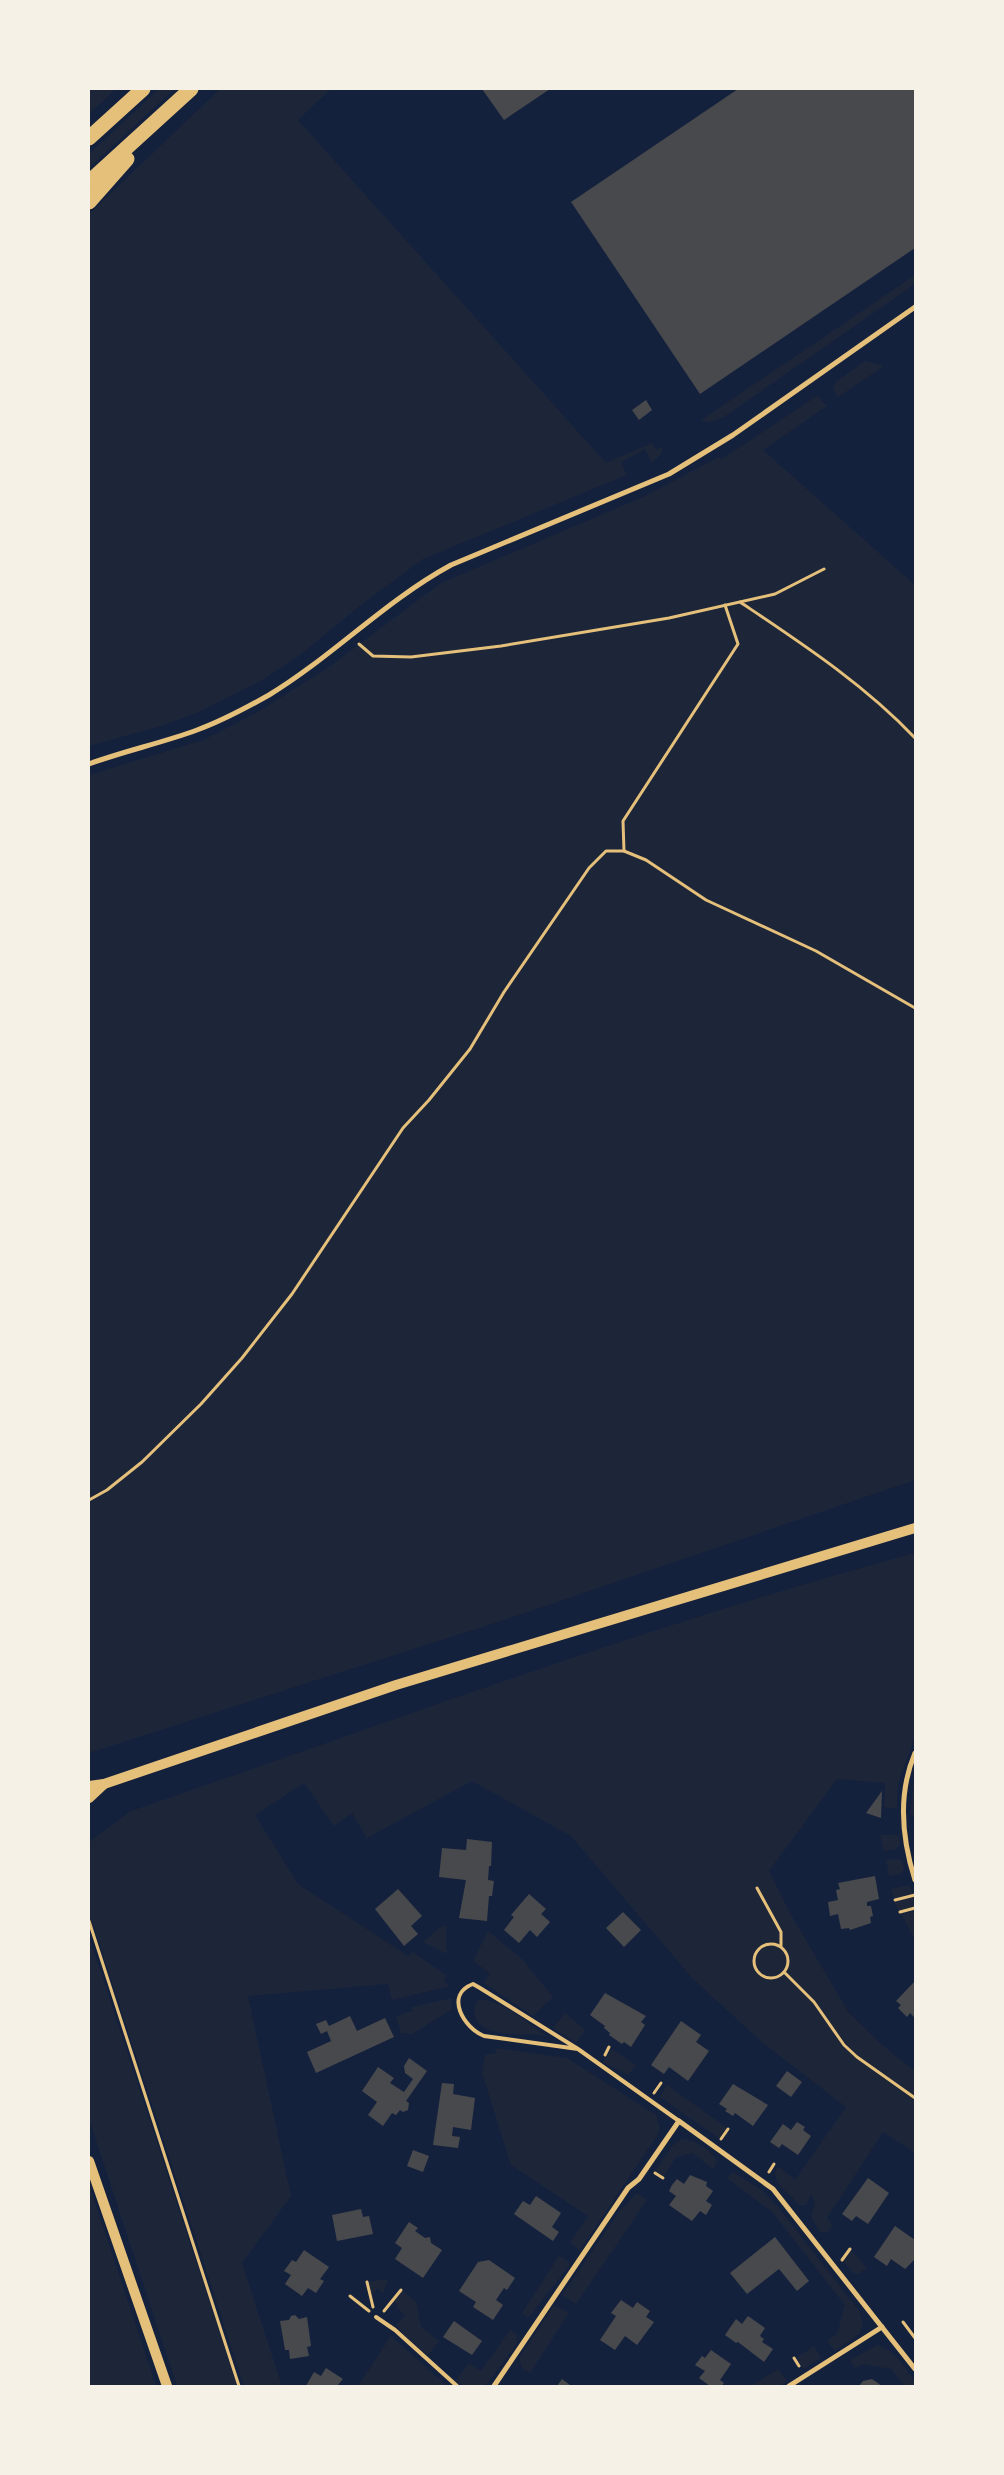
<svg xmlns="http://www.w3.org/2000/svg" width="1004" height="2475" viewBox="0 0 1004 2475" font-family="'Work Sans',sans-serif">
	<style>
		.green { fill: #1d2539 }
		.building { fill: #48494c }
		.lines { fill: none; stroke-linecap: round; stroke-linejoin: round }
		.path { stroke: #e5c07b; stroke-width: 3 }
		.service { stroke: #e5c07b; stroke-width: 4 }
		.minor { stroke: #e5c07b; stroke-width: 5 }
		.secondary { stroke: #e5c07b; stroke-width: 10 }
		.motorway { stroke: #e5c07b; stroke-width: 15 }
	</style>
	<rect width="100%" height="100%" fill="#14213d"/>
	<g class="green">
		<path d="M89 89H116L89 114Z"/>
		<path d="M159 89H174L89 168V154Z"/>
		<path d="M220 89H331L298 120 606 463 652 443 656 450 664 446 660 455 652 463 645 449 621 462 627 475 423 559 357 608 299 656 262 680 194 714 161 726 89 746V214Z"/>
		<path d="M915 275V284L724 417 710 422 700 421Z"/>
		<path d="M865 361 884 366 838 397 833 389 836 382Z"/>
		<path d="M817 396 827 406 763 450 915 585V1480L504 1620 89 1753V775L203 740 256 713 329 667 441 583 643 497 719 457 722 459Z"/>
		<path d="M915 1553V1737L898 1784 897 1809 884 1807 885 1783 837 1779 769 1871 790 1913 849 2013 882 2045 915 2071V2153L883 2132 827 2218 833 2226 828 2232H820L811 2217 815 2202 811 2195 806 2205H799C790 2194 768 2181 778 2166L795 2180 846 2107 763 2043 693 1979 571 1836 472 1781 367 1838 352 1813 334 1826 304 1783 255 1815 298 1884 408 1956 413 1952 447 1976 444 1981 450 1986 392 2000 388 1984 248 1996 291 2196 242 2263 282 2386H244L94 1927 89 1929V1842L131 1811C391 1722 650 1624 915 1553Z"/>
		<path d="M915 1770V1818L910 1814Z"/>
		<path d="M880 1835H899L900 1845 896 1849 884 1851Z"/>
		<path d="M898 1859 902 1861 904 1869 901 1874 889 1876 886 1860Z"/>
		<path d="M905 1886H910L913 1894 894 1898 891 1889Z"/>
		<path d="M915 1897V1907L899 1910 894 1902Z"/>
		<path d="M915 1911V1940L901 1914Z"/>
		<path d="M446 1926 447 1954 423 1942 440 1927Z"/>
		<path d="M488 1931 522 1959 553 1997 533 2016 484 1983 490 1973 473 1961Z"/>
		<path d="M89 1936 237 2386H177L89 2119Z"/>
		<path d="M452 1998 451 2010 412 2034 401 2033 396 2016 412 2011V2007Z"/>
		<path d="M478 2000C500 1997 527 2023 545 2035 526 2034 481 2038 475 2016 474 2009 474 2006 478 2000Z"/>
		<path d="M565 2013 585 2030 576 2043 553 2028Z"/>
		<path d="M496 2048 567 2058 656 2115 660 2128 657 2136 580 2250 570 2243 588 2216 511 2165 482 2073 485 2055 496 2053Z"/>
		<path d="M612 2049 636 2065 628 2075 603 2062Z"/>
		<path d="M667 2085 727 2128 720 2139 660 2097Z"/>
		<path d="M682 2139C694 2139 713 2151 717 2162L713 2169 692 2153 676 2157 664 2176 655 2171 672 2146Z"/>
		<path d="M733 2172 763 2191 778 2207 860 2312 863 2325 859 2334 835 2351 827 2341 837 2334 845 2305 772 2212 727 2178Z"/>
		<path d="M89 2184 156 2386H89Z"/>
		<path d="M637 2193 647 2200 576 2304 562 2295 619 2212Z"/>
		<path d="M851 2250 867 2268 858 2274 853 2273 843 2261Z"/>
		<path d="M559 2256 568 2261 570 2265 528 2318 522 2313Z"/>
		<path d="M385 2279 388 2280 383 2294 378 2288 372 2294 368 2282Z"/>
		<path d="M402 2290 416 2302 421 2327 439 2341 428 2355 408 2339 396 2325 405 2315 397 2308 399 2306 394 2301Z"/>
		<path d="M554 2305 569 2313 530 2373 522 2368 519 2358Z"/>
		<path d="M510 2330 517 2335 516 2345 488 2383C479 2390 464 2387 455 2381L469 2363 481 2371Z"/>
		<path d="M391 2336 447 2386H358Z"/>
		<path d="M877 2345C895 2349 905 2368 915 2382V2386H905L891 2369 863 2364 855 2368 850 2360Z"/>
		<path d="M814 2346 821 2358 804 2369 796 2358Z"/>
		<path d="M778 2369 787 2381 779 2386H751Z"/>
	</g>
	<g class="building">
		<path d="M482 89H550L504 120Z"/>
		<path d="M738 89H915V248L700 394 571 202Z"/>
		<path d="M646 400 652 410 639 420 632 410Z"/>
		<path d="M882 1791 881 1818 866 1813Z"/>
		<path d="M467 1839 492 1842 491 1866H489L488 1880 494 1881 492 1896H489L487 1921 459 1918 466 1880 439 1877 442 1848 466 1850Z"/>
		<path d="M875 1876 879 1899 867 1902V1906H871L873 1916 870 1917 871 1923 850 1930 849 1928 841 1929 838 1914 830 1916 828 1902 838 1900 836 1890 840 1889 838 1883Z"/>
		<path d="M398 1889 422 1916 411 1926 418 1934 404 1946 375 1909Z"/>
		<path d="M529 1894 546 1909 541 1914 550 1922 537 1937 530 1930 519 1943 504 1930 514 1917 511 1915Z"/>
		<path d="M623 1912 641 1930 624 1947 606 1928Z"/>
		<path d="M915 1981V2018L910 2013 907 2017 898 2008 901 2005 896 2001Z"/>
		<path d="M605 1993 646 2016 641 2022 645 2025 631 2047 624 2042 622 2044 609 2035 610 2033 604 2028 605 2026 590 2015Z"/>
		<path d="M350 2016 357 2031 385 2018 394 2037 316 2073 307 2052 331 2041 327 2031 321 2034 316 2024 326 2020 329 2026Z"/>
		<path d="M681 2021 701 2035 696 2042 709 2051 688 2081 669 2067 664 2074 651 2065Z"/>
		<path d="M409 2058 427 2071 406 2101 409 2103 408 2110 403 2112 400 2110 396 2115 392 2113 383 2126 368 2115 377 2102 362 2091 378 2067 394 2078 390 2083 404 2092 413 2079 405 2073 404 2066Z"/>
		<path d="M787 2071 802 2082 791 2097 776 2086Z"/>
		<path d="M442 2083 454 2084 453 2094 475 2098 471 2130 453 2127 452 2136 460 2137 458 2148 433 2145Z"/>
		<path d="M733 2084 768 2105 753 2126 735 2113 733 2116 725 2111 727 2109 719 2104Z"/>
		<path d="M797 2122 805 2127 803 2130 811 2136 798 2155 782 2144 779 2148 770 2142 783 2124 791 2130Z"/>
		<path d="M413 2150 429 2156 423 2172 407 2166Z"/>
		<path d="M690 2175 707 2182 706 2186 713 2191 706 2201 712 2205 706 2215 700 2211 692 2221 669 2205 676 2196 669 2191 672 2185 677 2179 684 2184Z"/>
		<path d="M868 2178 889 2193 868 2224 856 2216 852 2221 842 2214Z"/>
		<path d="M536 2196 561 2213 552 2227 559 2232 553 2241 514 2214 523 2201 530 2205Z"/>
		<path d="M361 2209 363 2217 369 2216 373 2234 337 2241 332 2215Z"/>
		<path d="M409 2222 418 2228 415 2231 425 2238 430 2237 431 2243 442 2250 423 2278 395 2259 402 2248 395 2243Z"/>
		<path d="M895 2226 915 2240V2259L905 2269 891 2259 887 2266 874 2257Z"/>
		<path d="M775 2237 809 2281 797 2291 779 2269 747 2294 730 2273Z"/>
		<path d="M304 2250 329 2267 320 2279 324 2281 316 2293 308 2288 302 2296 285 2284 291 2275 284 2271 292 2260 296 2262Z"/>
		<path d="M489 2260 515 2278 507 2290 504 2288 496 2300 503 2305 493 2320 473 2307 476 2302 459 2291 478 2262Z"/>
		<path d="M621 2300 633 2308 637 2302 650 2311 646 2317 654 2322 637 2345 625 2336 615 2350 600 2340 616 2316 611 2313Z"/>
		<path d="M295 2315 299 2319 307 2317 311 2346 307 2347 309 2356 290 2359 289 2350H285L280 2321 289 2320 291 2316Z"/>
		<path d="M748 2316 765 2328 760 2336 764 2339 762 2342 773 2349 764 2362 738 2342 736 2343 725 2335 736 2319 742 2324Z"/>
		<path d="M454 2321 482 2341 472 2355 443 2337Z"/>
		<path d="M711 2350 731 2364 720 2380 724 2383 722 2386H710L699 2378 705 2371 695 2365 702 2356 705 2358Z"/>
		<path d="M326 2368 343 2379 337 2386H306L314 2372 321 2376Z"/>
		<path d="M562 2379 570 2385 575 2386H557Z"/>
		<path d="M872 2379 882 2386H859L863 2381Z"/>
	</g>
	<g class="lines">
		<g class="path">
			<path d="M740 602C801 643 864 684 915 738"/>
			<path d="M359 644 373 656 411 657 501 646 669 618 775 594 824 569"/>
			<path d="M624 851 623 821 738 644 725 605"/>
			<path d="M89 1500 107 1490 142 1462 201 1404 242 1358 292 1294 403 1128 429 1100 470 1049 504 992 589 868 606 851H624L646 860 706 900 816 951 915 1008"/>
			<path d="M757 1888 781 1932V1946"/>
			<path d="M895 1900 915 1895"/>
			<path d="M900 1912 915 1908"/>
			<path d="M89 1921 239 2386"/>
			<circle cx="771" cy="1961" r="17"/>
			<path d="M784 1972 814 2002 844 2045 857 2057 915 2098"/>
			<path d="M605 2055 609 2047"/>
			<path d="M654 2093 661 2083"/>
			<path d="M721 2139 728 2129"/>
			<path d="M769 2172 774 2164"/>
			<path d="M655 2173 663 2178"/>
			<path d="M842 2260 850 2249"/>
			<path d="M367 2282 373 2307"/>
			<path d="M350 2296 369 2311"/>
			<path d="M384 2311 401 2290"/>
			<path d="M903 2322 915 2338"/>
			<path d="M794 2358 799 2366"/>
		</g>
		<g class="service">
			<path d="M578 2049 484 2036C464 2028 444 1995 473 1984L480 1988 578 2049 679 2121"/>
			<path d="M376 2317 395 2330 457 2386"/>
		</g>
		<g class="minor">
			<path d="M89 764C124 751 162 743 197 730 222 721 246 708 269 695 333 656 385 601 451 565L669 474 733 435 915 307"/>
			<path d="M915 1753C898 1793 902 1839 915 1880"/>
			<path d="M494 2386 628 2188 639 2179 679 2121 773 2189 915 2369"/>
			<path d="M789 2386 882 2327"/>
		</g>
		<g class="secondary">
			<path d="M89 1786 104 1784 396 1685 915 1528"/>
			<path d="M89 1798 104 1784"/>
			<path d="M89 2161 167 2386"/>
		</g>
		<g class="motorway">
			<path d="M89 138 143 89"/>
			<path d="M89 182 191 89"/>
			<path d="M89 202 127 159"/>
		</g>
	</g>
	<rect width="1004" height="2475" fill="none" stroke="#f6f1e7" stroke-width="180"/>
</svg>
